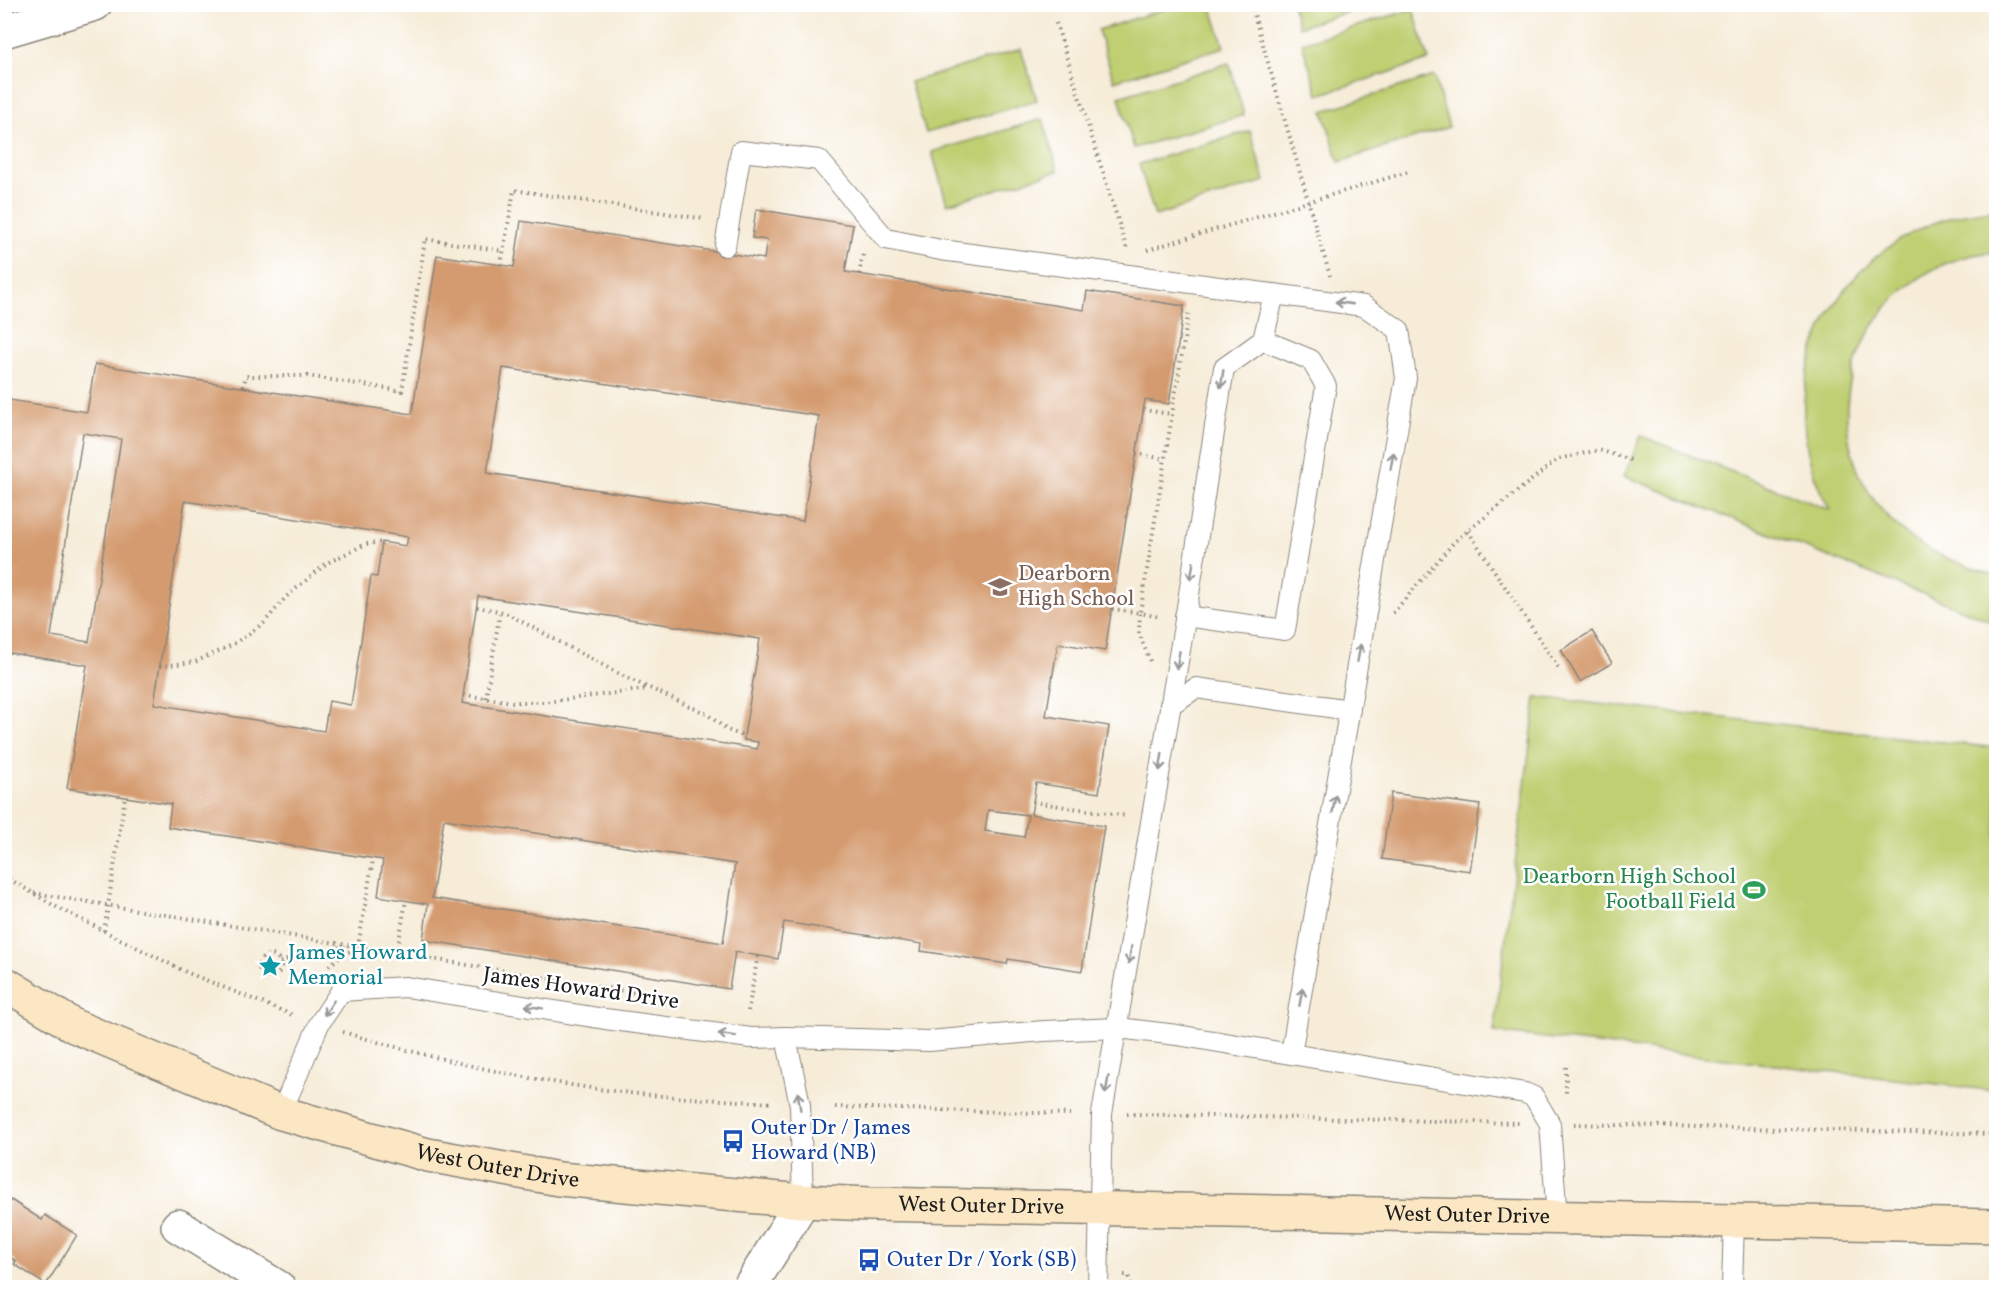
<svg xmlns="http://www.w3.org/2000/svg" width="2001" height="1292" viewBox="0 0 2001 1292" font-family="Vollkorn,serif">
	<style>
		.green { fill: #bfcf72; stroke: #6e7647; stroke-width: 1.5 }
		.building { fill: #d49b70; fill-rule: evenodd }
		.lines { fill: none; stroke-linecap: round; stroke-linejoin: round }
		.lane-casing { stroke: #89847a; stroke-width: 22 }
		.street-casing { stroke: #89847a; stroke-width: 36 }
		.secondary-casing { stroke: #89847a; stroke-width: 36 }
		.path { stroke: #89847a; stroke-width: 4; stroke-dasharray: 1.5 4.5; stroke-linecap: butt }
		.lane { stroke: #fff; stroke-width: 20 }
		.street { stroke: #fff; stroke-width: 33 }
		.secondary { stroke: #fbe7c3; stroke-width: 33 }
		.oneway { stroke: #999 }
		.labels { text-anchor: middle; dominant-baseline: central; stroke-width: 5; stroke-linejoin: round; paint-order: stroke }
		.education-label { font-size: 22px; fill: #785e54; stroke: #fff; text-anchor: start }
		.leisure-label { font-size: 22px; fill: #27864d; stroke: #fff; text-anchor: end }
		.culture-label { font-size: 22px; fill: #0d838f; stroke: #fff; text-anchor: start }
		.street-label { font-size: 22px; fill: #1c1c1c; stroke: #fff }
		.transit-label { font-size: 22px; fill: #164399; stroke: #fff; text-anchor: start }
	</style>
	<rect width="100%" height="100%" fill="#fff"/>
	<filter id="ink" filterUnits="userSpaceOnUse"><feTurbulence type="fractalNoise" baseFrequency=".0167" numOctaves="2"/><feDisplacementMap in="SourceGraphic" scale="12" xChannelSelector="R" yChannelSelector="G"/><feConvolveMatrix kernelMatrix="1 2 1 2 8 2 1 2 1" color-interpolation-filters="sRGB"/></filter>
	<filter id="wash" filterUnits="userSpaceOnUse"><feTurbulence type="fractalNoise" baseFrequency=".008" numOctaves="4" result="noise"/><feDisplacementMap in="SourceGraphic" scale="24" xChannelSelector="R" yChannelSelector="G"/><feGaussianBlur stdDeviation="1.35" result="paint"/><feColorMatrix in="noise" values="0 0 0 0 0 0 0 0 0 0 0 0 0 0 0 0 0 1.4 0 .05"/><feComposite in="paint" operator="in"/></filter>
	<g filter="url(#wash)">
		<rect width="100%" height="100%" fill="#f6ecd8"/>
		<g class="green">
			<path d="M1181 4 1211 5 1224 47 1114 81 1098 30Z"/>
			<path d="M1292 4H1371V5L1299 27Z"/>
			<path d="M1413 9 1429 60 1318 95 1302 43Z"/>
			<path d="M1021 49 1037 100 926 133 910 82Z"/>
			<path d="M1229 63 1244 115 1134 148 1119 97Z"/>
			<path d="M1434 76 1449 127 1339 162 1323 111Z"/>
			<path d="M1043 119 1058 171 947 204 932 152Z"/>
			<path d="M1250 131 1265 181 1155 216 1139 164Z"/>
			<path d="M1996 210V252C1876 259 1805 401 1874 500 1884 514 1899 530 1913 540 1937 557 1969 566 1996 576V623L1624 476 1641 436 1830 510C1827 504 1823 497 1820 490 1812 473 1807 451 1805 433 1793 317 1880 216 1996 210Z"/>
			<path d="M1536 697 1996 748V1091L1494 1032Z"/>
		</g>
		<g id="blocks">
			<g class="building">
				<path d="M756 209 853 225 845 272 1084 310 1087 291 1184 306 1169 404 1145 400 1105 651 1058 643 1046 716 1109 726 1099 793 1036 783 1033 802 1031 814 1104 826 1082 971 1008 959 1007 964 921 951 922 944 784 922 778 959 735 952 729 989 423 940 428 904 378 896 383 860 168 827 171 804 67 788 87 665 4 652V419L7 420 10 400 87 412 95 364 412 414 437 255 514 267 521 221 764 259 767 240 752 238ZM503 368 819 416 803 521 487 473ZM83 433 121 439 89 642 51 636ZM185 501 408 537 406 546 382 542 377 577 371 576 351 705 329 701 324 731 154 704ZM478 596 760 639 744 736V740L758 742 757 749 462 703ZM988 810 1028 815 1024 837 985 831ZM444 819 735 864 723 943 432 898Z"/>
				<path d="M1592 631 1612 663 1580 682 1561 650Z"/>
				<path d="M1391 793 1480 805 1470 871 1382 859Z"/>
				<path d="M11 1200 42 1220 45 1215 77 1235 46 1285 14 1264 16 1261 4 1254V1211Z"/>
			</g>
		</g>
	</g>
	<g filter="url(#ink)">
		<use href="#blocks" fill-opacity="0" stroke="#89847a" stroke-width="1.5"/>
		<g class="lines">
			<g class="lane-casing">
				<g id="lane">
					<path d="M725 246 741 151 819 160 886 239 941 250 1364 306 1399 330 1406 378 1291 1054"/>
					<path d="M1185 616 1285 630 1326 386 1311 360 1263 340"/>
					<path d="M1170 705 1196 688 1350 710"/>
					<path d="M786 1037 800 1105 803 1201"/>
					<path d="M281 1113 319 1024 341 991 406 987 605 1019 751 1038 786 1037 929 1041 1044 1031 1118 1028 1177 1035 1525 1093 1534 1097 1550 1124 1557 1218"/>
					<path d="M1098 1288 1102 1114 1185 620 1224 368 1263 340 1274 294"/>
					<path d="M1732 1288 1734 1221"/>
				</g>
			</g>
			<g class="street-casing">
				<g id="street">
					<path d="M4 31 95 4"/>
					<path d="M178 1226 279 1288"/>
					<path d="M749 1288 803 1201"/>
				</g>
			</g>
			<g class="secondary-casing">
				<g id="secondary">
					<path id="s1" d="M4 983 74 1026 281 1113 428 1155 559 1179 803 1201 870 1204 1996 1226"/>
				</g>
			</g>
			<g class="path">
				<path d="M1251 4 1330 276"/>
				<path d="M1056 23 1127 249"/>
				<path d="M1147 250 1408 172"/>
				<path d="M501 265 514 190 705 219"/>
				<path d="M859 274 863 254"/>
				<path d="M243 387 246 376H307L402 391 425 239 503 251"/>
				<path d="M1143 410 1172 414"/>
				<path d="M1136 454 1165 459"/>
				<path d="M1468 531 1560 670"/>
				<path d="M477 607 504 612 625 677 707 714 727 730 744 736"/>
				<path d="M1112 609 1140 613 1189 310"/>
				<path d="M1393 613 1455 541 1558 459 1599 450 1631 460"/>
				<path d="M1150 661 1139 633 1140 613 1160 617"/>
				<path d="M160 666 195 662 232 645 264 623 286 597 327 563 366 544 382 542"/>
				<path d="M464 695 513 702H546L648 689"/>
				<path d="M486 698 500 611"/>
				<path d="M1033 802 1127 816"/>
				<path d="M4 876 60 909 188 973 295 1016"/>
				<path d="M34 893 673 999"/>
				<path d="M104 931 125 797"/>
				<path d="M358 947 373 859"/>
				<path d="M397 953 406 900"/>
				<circle cx="270" cy="966" r="11"/>
				<path d="M280 962 329 948 349 947"/>
				<path d="M329 966 338 958 358 947"/>
				<path d="M748 1011 758 955"/>
				<path d="M343 1032C437 1060 533 1082 630 1093 677 1098 725 1100 772 1103"/>
				<path d="M1566 1067V1097"/>
				<path d="M835 1107 1070 1114"/>
				<path d="M1127 1114 1519 1123"/>
				<path d="M1574 1124 1996 1134"/>
				<path d="M1124 1275H1128L1133 1288"/>
			</g>
			<use href="#lane" class="lane"/>
			<use href="#street" class="street"/>
			<use href="#secondary" class="secondary"/>
		</g>
		<defs><path id="oneway-shaft" d="M-6 0H5M1.5-3L5.5 0L1.5 3" fill="none" stroke-width="1.6" stroke-linecap="round" stroke-linejoin="round" transform="scale(1.5)"/></defs>
		<g class="oneway">
			<use href="#oneway-shaft" transform="translate(1344 303) rotate(-172)"/>
			<use href="#oneway-shaft" transform="translate(1222 379) rotate(99)"/>
			<use href="#oneway-shaft" transform="translate(1392 461) rotate(-80)"/>
			<use href="#oneway-shaft" transform="translate(1192 571) rotate(99)"/>
			<use href="#oneway-shaft" transform="translate(1359 653) rotate(-80)"/>
			<use href="#oneway-shaft" transform="translate(1178 660) rotate(100)"/>
			<use href="#oneway-shaft" transform="translate(1161 762) rotate(99)"/>
			<use href="#oneway-shaft" transform="translate(1334 804) rotate(-80)"/>
			<use href="#oneway-shaft" transform="translate(1130 955) rotate(99)"/>
			<use href="#oneway-shaft" transform="translate(1301 997) rotate(-80)"/>
			<use href="#oneway-shaft" transform="translate(534 1007) rotate(-171)"/>
			<use href="#oneway-shaft" transform="translate(329 1008) rotate(123)"/>
			<use href="#oneway-shaft" transform="translate(727 1035) rotate(-172)"/>
			<use href="#oneway-shaft" transform="translate(1107 1085) rotate(100)"/>
			<use href="#oneway-shaft" transform="translate(799 1101) rotate(-99)"/>
		</g>
	</g>
	<defs>
		<g id="school-bare" transform="scale(1.8)"><path d="M0-5L7-2L0 1L-7-2ZM-4 1L0 2.5L4 1V4Q0 6-4 4Z" fill="#8d6e63" stroke="#fff" stroke-width="2.5" paint-order="stroke"/></g>
		<g id="stadium-bare" transform="scale(1.8)"><path d="M0-5a6.5 5 0 1 0 0 10a6.5 5 0 1 0 0-10ZM-3.5-1.8h7v3.6h-7Z" fill="#2e9e5b" stroke="#fff" stroke-width="2.5" paint-order="stroke"/></g>
		<g id="sight-bare" transform="scale(1.8)"><path d="M0-6L1.8-2.2L6-1.7L2.9 1.2L3.7 5.4L0 3.3L-3.7 5.4L-2.9 1.2L-6-1.7L-1.8-2.2Z" fill="#0f9aa8" stroke="#fff" stroke-width="2.5" paint-order="stroke"/></g>
		<g id="bus-bare" transform="scale(1.8)"><path d="M-5-6H5V4H4V6H2V4H-2V6H-4V4H-5ZM-3.5-4V0h7V-4ZM-3.5 1.2v1.5H-2V1.2ZM2 1.2v1.5H3.5V1.2Z" fill="#1a4fb4" stroke="#fff" stroke-width="2.5" paint-order="stroke"/></g>
	</defs>
	<g fill-rule="evenodd">
		<use href="#school-bare" x="1000" y="587"/>
		<use href="#stadium-bare" x="1754" y="890"/>
		<use href="#sight-bare" x="270" y="966"/>
		<use href="#bus-bare" x="733" y="1141"/>
		<use href="#bus-bare" x="869" y="1260"/>
	</g>
	<g class="labels">
		<g class="education-label">
			<text x="1018" y="574">Dearborn<tspan x="1018" dy="25">High School</tspan></text>
		</g>
		<g class="leisure-label">
			<text x="1736" y="877">Dearborn High School<tspan x="1736" dy="25">Football Field</tspan></text>
		</g>
		<g class="culture-label">
			<text x="288" y="953">James Howard<tspan x="288" dy="25">Memorial</tspan></text>
		</g>
		<g class="street-label">
			<text transform="translate(581 989) rotate(8)">James Howard Drive</text>
			<text stroke="none"><textPath href="#s1" startOffset="530">West Outer Drive</textPath></text>
			<text stroke="none"><textPath href="#s1" startOffset="1016">West Outer Drive</textPath></text>
			<text stroke="none"><textPath href="#s1" startOffset="1502">West Outer Drive</textPath></text>
		</g>
		<g class="transit-label">
			<text x="751" y="1128">Outer Dr / James<tspan x="751" dy="25">Howard (NB)</tspan></text>
			<text x="887" y="1260">Outer Dr / York (SB)</text>
		</g>
	</g>
	<rect width="2001" height="1292" fill="none" stroke="#fff" stroke-width="24"/>
</svg>
